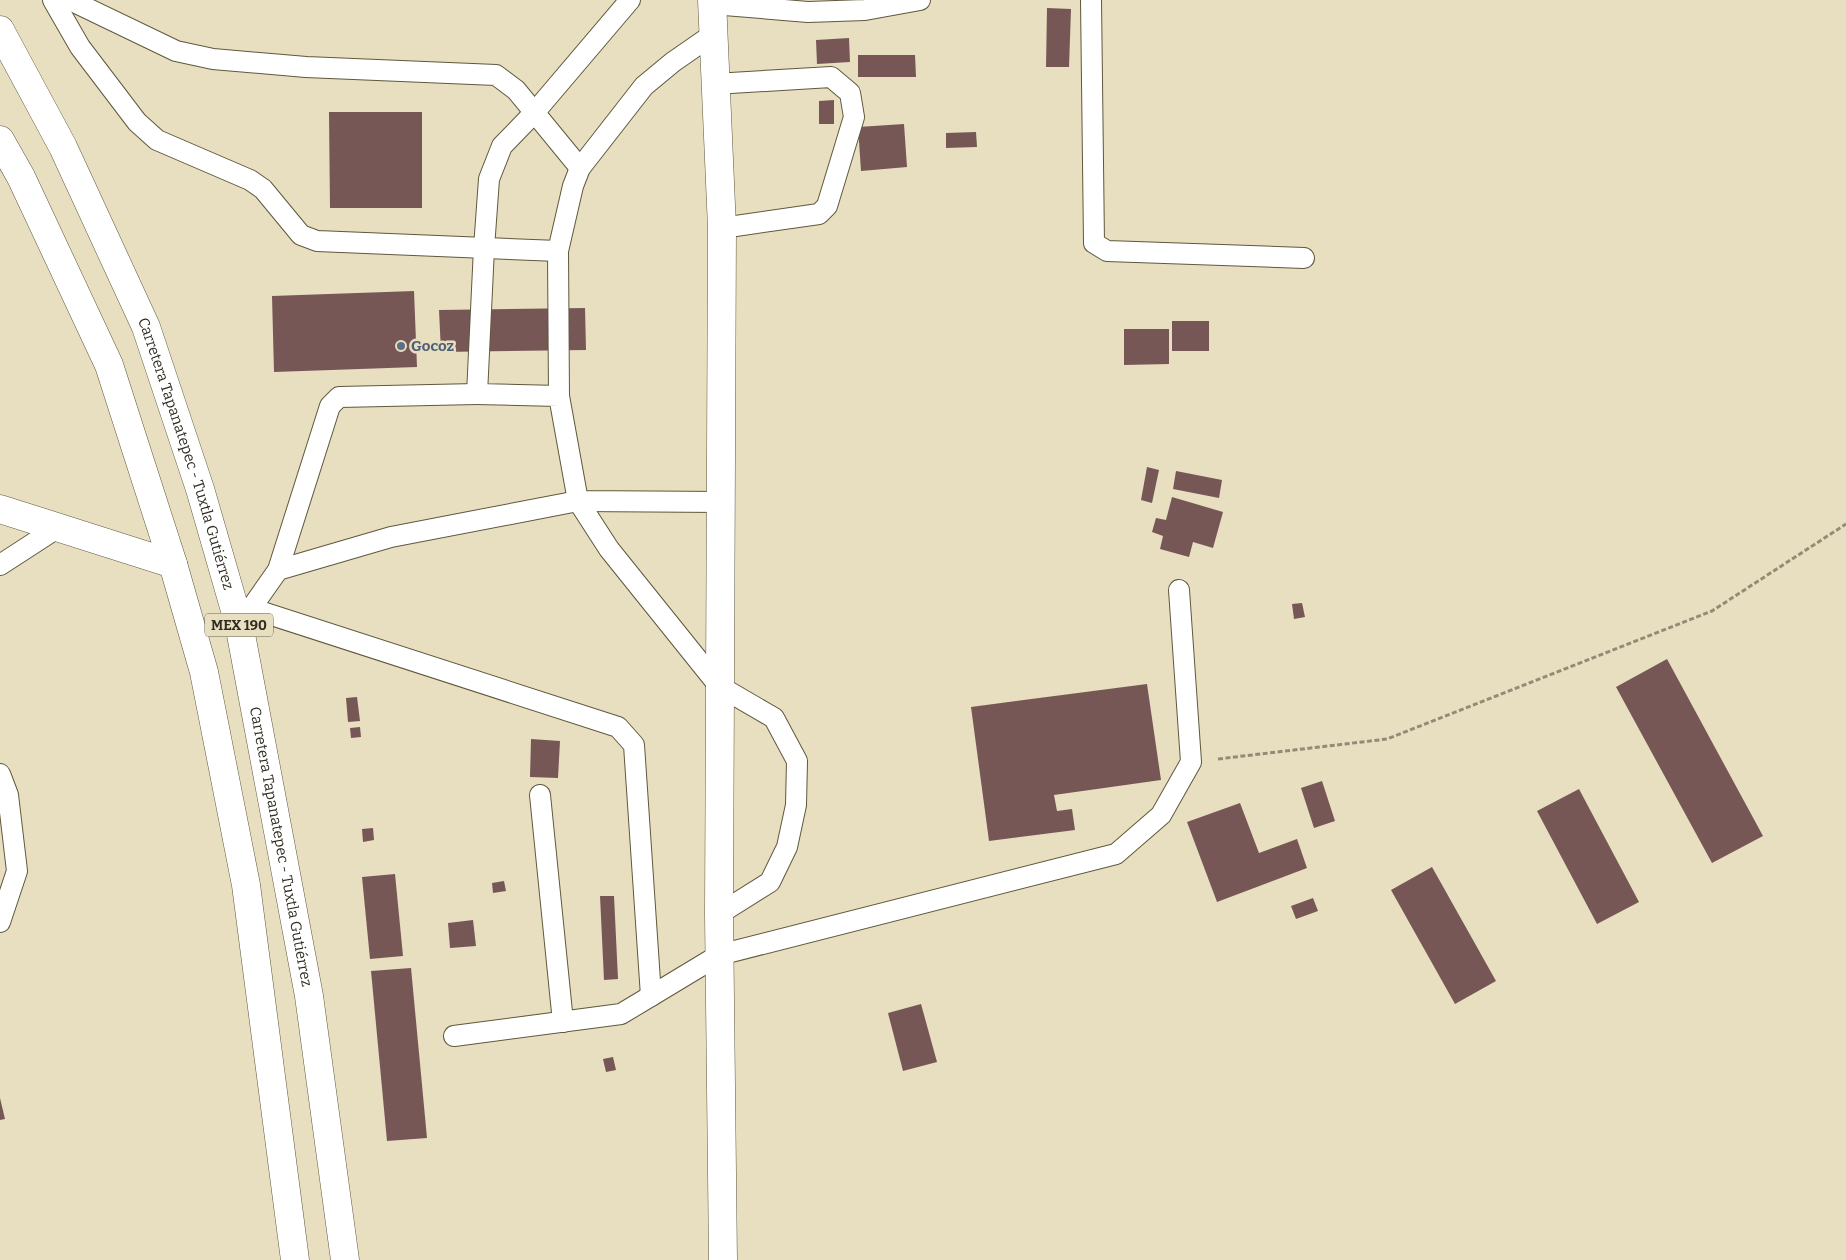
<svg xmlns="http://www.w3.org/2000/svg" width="1846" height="1260" viewBox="0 0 1846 1260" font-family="Bitter,serif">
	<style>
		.building { fill: #775756 }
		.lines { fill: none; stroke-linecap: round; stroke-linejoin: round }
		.service-casing { stroke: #5f583d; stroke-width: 22 }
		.minor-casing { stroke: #5f583d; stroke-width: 29 }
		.secondary-casing { stroke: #5f583d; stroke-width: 29 }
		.trunk-casing { stroke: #5f583d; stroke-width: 29 }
		.path { stroke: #928c76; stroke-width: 3; stroke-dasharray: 5 2.5; stroke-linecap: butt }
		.service { stroke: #fff; stroke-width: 20 }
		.minor { stroke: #fff; stroke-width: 28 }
		.secondary { stroke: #fff; stroke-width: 28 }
		.trunk { stroke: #fff; stroke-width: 28 }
		.service-dot { fill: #5c6f8a; stroke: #e7dfc0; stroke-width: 2 }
		.labels { text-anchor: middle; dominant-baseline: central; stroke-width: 5; stroke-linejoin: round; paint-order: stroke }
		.shield { fill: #e7dfc0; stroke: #666250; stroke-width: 1 }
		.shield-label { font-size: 14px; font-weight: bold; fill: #2f2c20 }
		.service-label { font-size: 15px; font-weight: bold; fill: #4e5e75; stroke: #e7dfc0; text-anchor: start }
		.street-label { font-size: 15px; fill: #2f2c20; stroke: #e7dfc0 }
	</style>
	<rect width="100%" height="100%" fill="#e7dfc0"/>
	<g class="building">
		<path d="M1047 8 1071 9 1069 67H1046Z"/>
		<path d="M849 38 850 62 817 64 816 40Z"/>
		<path d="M858 55H915L916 77H858Z"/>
		<path d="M834 100V124H819V101Z"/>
		<path d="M329 112H422V208H330Z"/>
		<path d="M904 124 907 167 861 171 858 127Z"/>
		<path d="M976 132 977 147 946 148V133Z"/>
		<path d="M414 291 417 367 274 372 272 296Z"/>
		<path d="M585 308 586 350 441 352 439 310Z"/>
		<rect x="1172" y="321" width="37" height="30"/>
		<path d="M1124 329H1169V364L1124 365Z"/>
		<path d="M1147 467 1159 470 1152 503 1141 500Z"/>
		<path d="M1176 471 1222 480 1219 498 1173 489Z"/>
		<path d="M1172 497 1223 512 1213 548 1193 542 1189 557 1160 549 1163 536 1152 532 1156 518 1166 520Z"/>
		<path d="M1302 603 1305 617 1294 619 1292 604Z"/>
		<path d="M1667 659 1763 836 1712 863 1616 687Z"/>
		<path d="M1147 684 1161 780 1054 795 1057 811 1072 809 1075 830 989 841 971 707Z"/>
		<path d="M357 697 360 721 348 722 346 698Z"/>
		<path d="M360 727 361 737 351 738 350 728Z"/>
		<path d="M531 739 560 741 558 778 530 777Z"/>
		<path d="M1322 781 1335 821 1314 828 1301 788Z"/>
		<path d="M1579 789 1639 902 1597 924 1537 811Z"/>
		<path d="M1240 803 1259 853 1297 839 1307 868 1217 902 1187 822Z"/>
		<path d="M373 828 374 840 363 842 362 829Z"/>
		<path d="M1432 867 1496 981 1455 1004 1391 890Z"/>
		<path d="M395 874 403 956 370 959 362 877Z"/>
		<path d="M504 881 506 891 493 893 492 883Z"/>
		<path d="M600 896H614L618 979 604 980Z"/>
		<path d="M1313 898 1318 911 1296 919 1291 906Z"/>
		<path d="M473 920 476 946 450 948 448 923Z"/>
		<path d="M411 968 427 1138 387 1141 371 971Z"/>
		<path d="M921 1004 937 1062 903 1071 888 1013Z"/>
		<path d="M613 1057 616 1070 606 1072 603 1059Z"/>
		<path d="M0 1098 5 1119 0 1120Z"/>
	</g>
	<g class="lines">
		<g class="service-casing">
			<g id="service">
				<path d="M53 0 80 47 137 122 157 140 250 180 263 189 301 235 317 241 558 251"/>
				<path d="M70 0 176 51 213 59 306 67 496 75 516 90 580 168"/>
				<path d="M630 0 534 113 502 146 489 179 484 248 477 394 559 396 578 501 722 502"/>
				<path d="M1091 0 1094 243 1107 251 1304 258"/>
				<path d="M712 4 808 12 865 10 920 0"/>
				<path d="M714 84 831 77 850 93 854 117 827 206 819 214 722 228"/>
				<path d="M559 396 558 251 573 186 580 168 644 86 673 62 712 35"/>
				<path d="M0 565 57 528"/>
				<path d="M278 570 330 406 339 397 477 394"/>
				<path d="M253 609 618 727 634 745 651 996 719 955 1116 854 1161 815 1191 762 1179 590"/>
				<path d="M245 617 278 570 391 537 578 501 609 549 719 686 774 718 797 761 796 805 787 847 770 882 719 914"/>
				<path d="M0 774 8 795 17 871 0 922"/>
				<path d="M540 795 563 1022"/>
				<path d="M454 1036 621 1014 651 996"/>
			</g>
		</g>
		<g class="minor-casing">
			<path id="minor" d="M0 509 173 564"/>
		</g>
		<g class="secondary-casing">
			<path id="secondary" d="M712 0 722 228 719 914 723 1260"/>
		</g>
		<g class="trunk-casing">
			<g id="trunk">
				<path id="s1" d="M0 30 63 147 146 327 200 489 239 624 309 996 345 1260"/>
				<path d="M0 140 21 177 109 365 173 564 204 672 246 885 295 1260"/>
			</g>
		</g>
		<path class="path" d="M1218 759 1387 739 1712 611 1846 524"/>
		<use href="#service" class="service"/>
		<use href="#minor" class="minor"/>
		<use href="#secondary" class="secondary"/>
		<use href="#trunk" class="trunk"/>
	</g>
	<circle class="service-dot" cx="401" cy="346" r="5"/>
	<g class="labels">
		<rect class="shield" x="205" y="613.5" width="68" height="23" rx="4"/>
		<g class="shield-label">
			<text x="239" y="625">MEX 190</text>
		</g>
		<g class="service-label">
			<text x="411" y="346">Gocoz</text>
		</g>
		<g class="street-label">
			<text stroke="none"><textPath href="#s1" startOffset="464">Carretera Tapanatepec - Tuxtla Gutiérrez</textPath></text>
			<text stroke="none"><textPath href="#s1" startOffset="869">Carretera Tapanatepec - Tuxtla Gutiérrez</textPath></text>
		</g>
	</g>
</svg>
